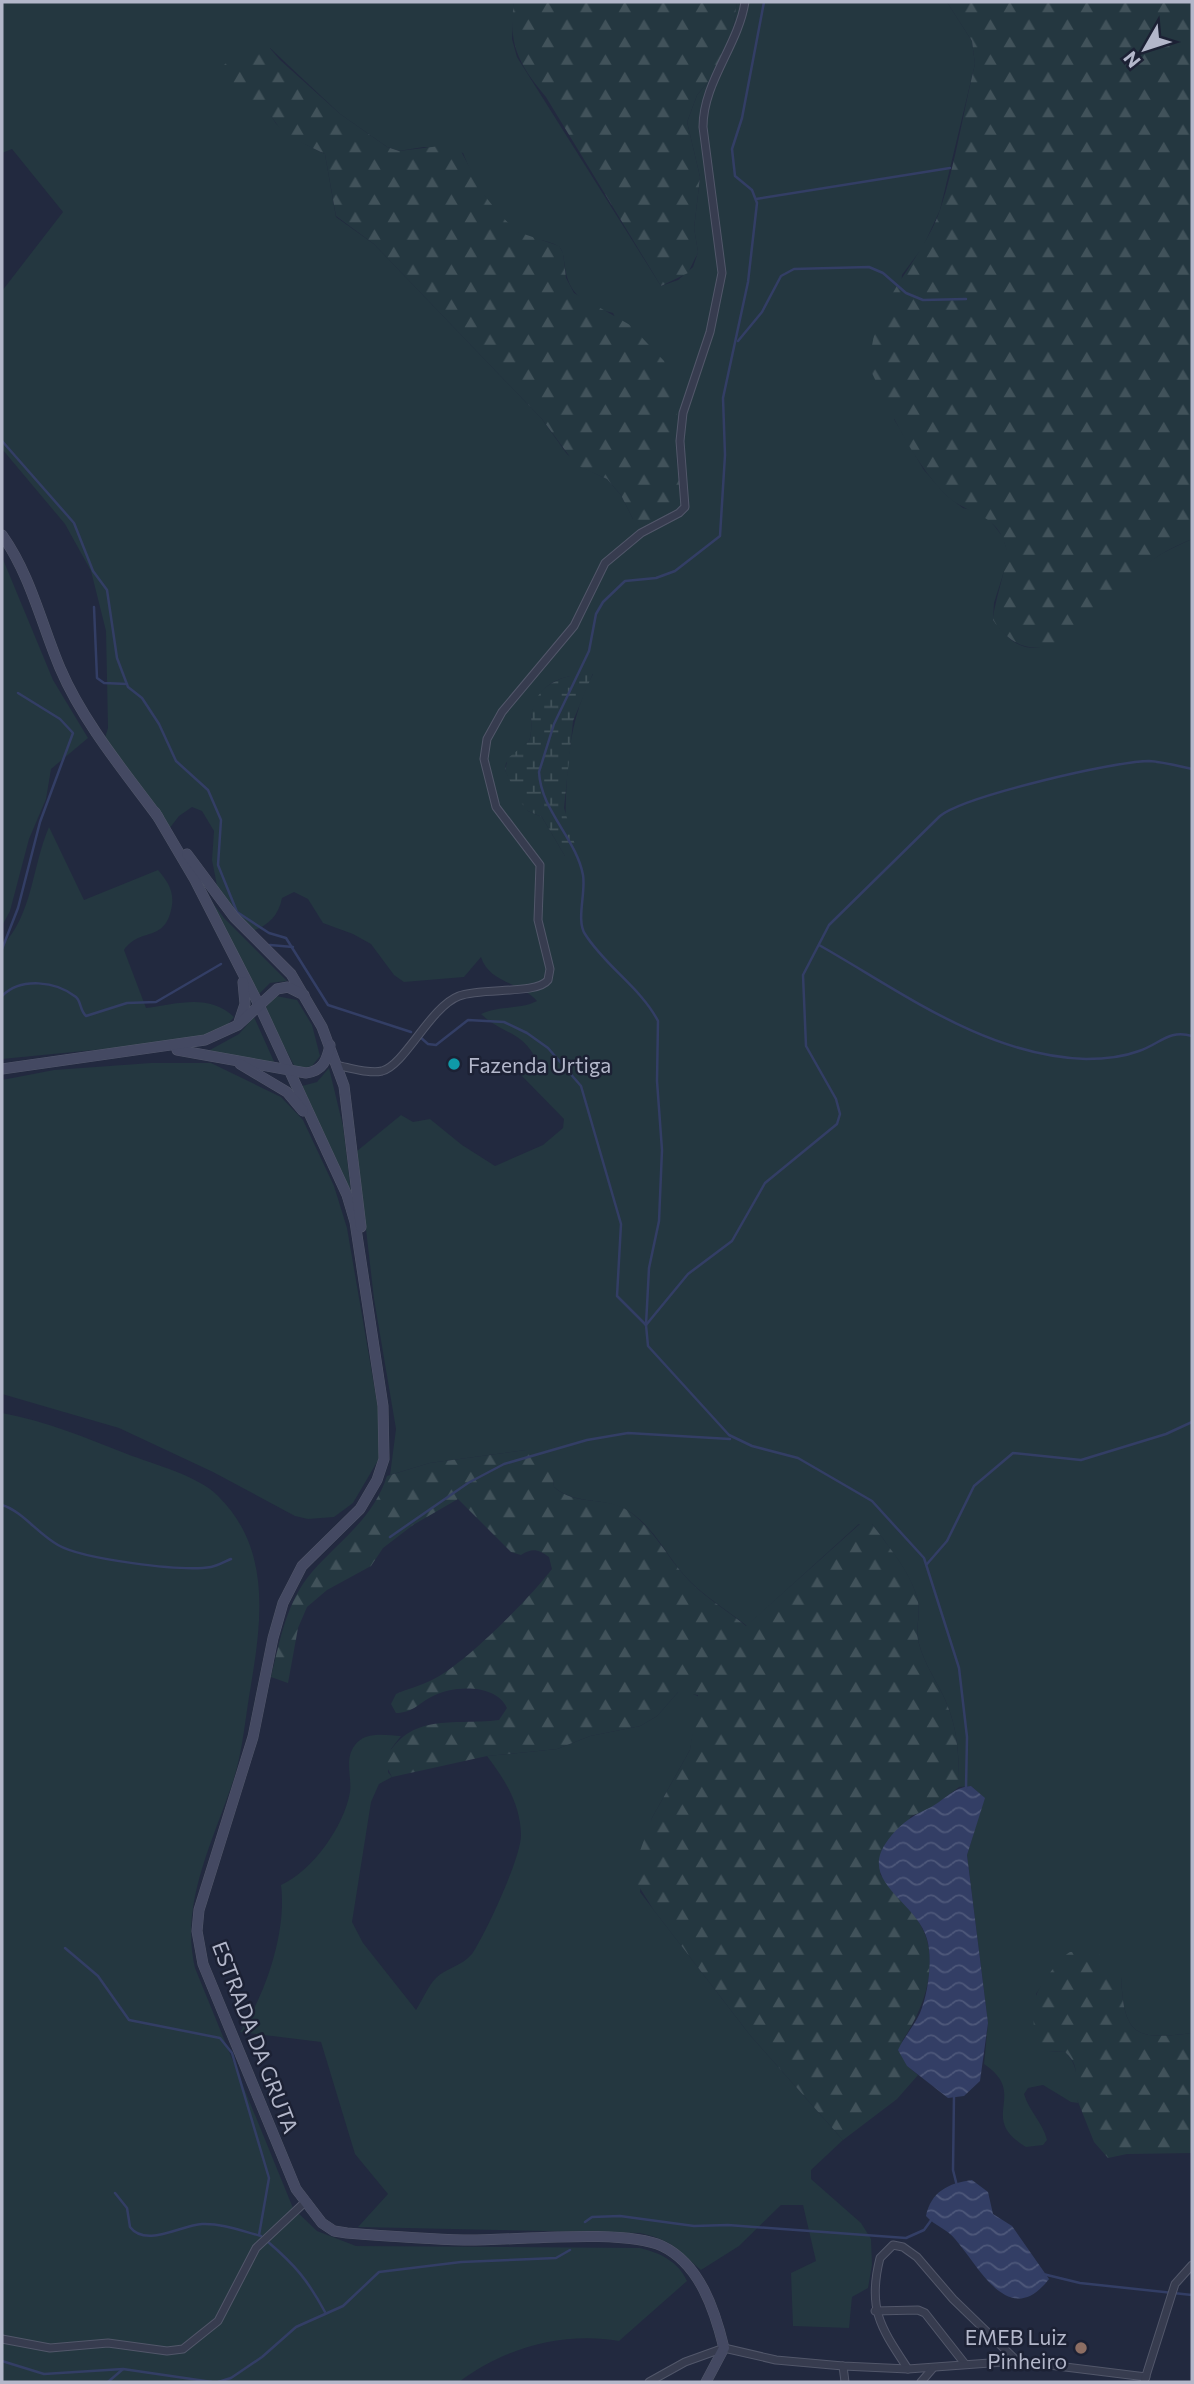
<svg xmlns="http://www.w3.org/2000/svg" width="1194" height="2384" viewBox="0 0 1194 2384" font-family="Commissioner,sans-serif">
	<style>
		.green { fill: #243740; fill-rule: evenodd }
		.forest { fill: url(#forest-firs) }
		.wetland { fill: url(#wetland-marsh) }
		.water { fill: url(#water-waves) }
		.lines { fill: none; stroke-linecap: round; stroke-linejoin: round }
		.stream { stroke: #333e65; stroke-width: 2.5 }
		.street-casing { stroke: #52576a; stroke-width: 9 }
		.secondary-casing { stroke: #52576a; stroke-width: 11 }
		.street { stroke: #373c4f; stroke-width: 7 }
		.secondary { stroke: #444962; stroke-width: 10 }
		.culture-dot { fill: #0f9aa8; stroke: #1c2134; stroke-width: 2.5 }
		.education-dot { fill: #8d6e63; stroke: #1c2134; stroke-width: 2.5 }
		.labels { text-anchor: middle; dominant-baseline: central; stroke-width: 5; stroke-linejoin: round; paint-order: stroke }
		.poi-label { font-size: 21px; fill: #b3b7ca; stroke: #1c2134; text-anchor: start }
		.street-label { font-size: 21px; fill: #b3b7ca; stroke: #1c2134 }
	</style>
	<defs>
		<pattern id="forest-firs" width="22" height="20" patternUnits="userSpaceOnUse" patternTransform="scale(1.75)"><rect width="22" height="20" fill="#243740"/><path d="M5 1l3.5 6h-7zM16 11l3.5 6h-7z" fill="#41525a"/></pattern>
		<pattern id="wetland-marsh" width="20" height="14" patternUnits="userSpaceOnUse" patternTransform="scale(1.75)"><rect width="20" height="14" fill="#243740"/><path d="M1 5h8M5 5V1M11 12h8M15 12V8" fill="none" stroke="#41525a"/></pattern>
		<pattern id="water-waves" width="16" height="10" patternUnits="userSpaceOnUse" patternTransform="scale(1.75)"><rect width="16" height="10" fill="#333e65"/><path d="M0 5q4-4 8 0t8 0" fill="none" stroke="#4e587a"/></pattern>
	</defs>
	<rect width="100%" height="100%" fill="#22293f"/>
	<g class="green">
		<path d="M2 2H514L512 39 517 57 661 286 678 280 693 267 698 252 694 228 700 177 687 122 697 95 712 77 731 41 737 2H947L972 41 975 64 940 210 923 247 902 275 894 419 924 470 946 495 963 508 976 511 989 519 1003 537 1009 556 994 603 993 620C1003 631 1011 644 1026 647 1065 656 1124 579 1153 559 1165 551 1179 545 1192 539V2033C1134 2041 1124 2035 1121 1977L1051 1972 1036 1994 1048 2052 1064 2051C1080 2065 1077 2083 1078 2103L1071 2102 1043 2085 1028 2088 1024 2094C1029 2111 1043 2123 1047 2140L1043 2145 1026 2147C976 2117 1030 2095 984 2064L988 2023 967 1855 984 1798 971 1786 959 1787C959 1758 958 1729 946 1702 938 1683 924 1664 919 1644 914 1628 922 1614 917 1597 909 1571 888 1546 872 1524H859L747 1626C727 1610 700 1594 683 1574 666 1554 654 1528 630 1512 607 1496 575 1506 554 1487L553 1479 526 1450 430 1463 390 1475 396 1429 374 1299 357 1151 401 1115 413 1122 430 1119 462 1145 495 1166 543 1145 563 1128 564 1119 521 1075 537 1062C524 1031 503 1035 481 1014 500 1005 519 1010 537 1001 520 982 489 983 481 957L464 977 404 982 394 975 371 944 353 934 323 923 308 899 294 892 282 898C278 919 264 929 244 933L219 896 212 860 214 831 202 811 192 807 179 816 169 829 104 741 108 728 106 631 91 571 65 524 2 449V291L63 212 12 149 2 153ZM270 48 340 114 387 147 399 151 424 147 463 153C474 181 492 214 517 232 529 240 546 239 558 246 572 255 550 298 613 313L676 457 682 505 633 519 621 495 607 479 584 468 567 454 542 419 374 244 336 217 325 154C258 121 266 118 270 48ZM593 674C563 729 566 795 565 856L542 817 528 811 505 770 506 763 529 741C533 731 530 722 532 713 540 680 564 675 593 674Z"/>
		<path d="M2 557 53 680 88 738 51 769 46 799 29 839 10 911 2 926Z"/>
		<path d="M49 827 84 900 158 870C167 881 174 890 172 905 166 944 141 926 124 950L146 1008C177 1004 209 993 234 1017L223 1030 197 1040 2 1059V946C33 914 32 866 49 827Z"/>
		<path d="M201 887 224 918 287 981 270 983 258 995Z"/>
		<path d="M276 996 297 1000 312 1025 320 1056 312 1066 296 1069 268 1016 266 1007Z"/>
		<path d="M254 1017 276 1066 208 1051 239 1034Z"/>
		<path d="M151 1063H211L281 1097 303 1120 334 1186 347 1228 380 1420V1457L353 1503 334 1517 308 1519 295 1516 213 1472 119 1428 2 1394V1080L54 1070Z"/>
		<path d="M329 1068 343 1126 351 1192 302 1086 317 1082Z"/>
		<path d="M2 1413C46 1421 86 1438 127 1454 153 1464 199 1476 218 1496 271 1548 262 1619 251 1685 245 1718 243 1753 232 1784 212 1844 180 1904 195 1968L293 2208 317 2231 356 2246 640 2248C660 2253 678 2261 687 2281L619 2341C564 2331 503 2348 459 2382H2Z"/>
		<path d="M686 1691 700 1697 690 1750 652 1818 640 1892 750 2035 843 2140 811 2170V2179L861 2223 871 2239 872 2265 868 2288 852 2297 849 2328 793 2326 791 2273 816 2261 803 2205H781L739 2246 701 2270C676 2249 675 2241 640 2233L358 2227 388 2194 355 2154 321 2042 240 2032C266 1995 287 1930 281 1885 312 1871 344 1827 350 1792 352 1777 344 1759 355 1745 365 1731 386 1735 401 1736L391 1749 388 1772 392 1777 379 1784 371 1802 352 1922 363 1943 416 2010C422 2001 428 1986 436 1978 446 1968 462 1966 472 1954 485 1935 522 1856 521 1834 520 1803 505 1780 487 1756L557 1749 590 1736 640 1726 657 1716 678 1692Z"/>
	</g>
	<g class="forest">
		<path d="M514 2H737L731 41 712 77 697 95 687 122 700 177 694 228 698 252 688 273 661 286 546 97C519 64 508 46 514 2Z"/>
		<path d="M947 2H1192V539C1178 545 1162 552 1150 562 1109 596 1044 695 993 620 994 603 1009 559 1007 552 999 510 967 517 944 493 912 459 892 415 872 373 863 309 921 266 940 210 956 163 963 112 975 64L972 41Z"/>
		<path d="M260 37 280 60 340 114 387 147 399 151 457 144 485 196 500 215 518 232 559 246 563 253 566 278 574 293 630 325 664 361 677 395 676 457 682 505 663 525 647 534 633 519 621 495 607 479 576 465 542 419 374 244 336 216 325 154 284 134 266 109 233 89 220 68Z"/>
		<path d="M526 1450C552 1454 552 1464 554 1487 575 1507 608 1495 630 1512 653 1529 665 1553 683 1574 699 1594 727 1610 746 1626L860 1524H872C888 1546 909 1570 917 1597 922 1614 914 1628 919 1644 924 1664 938 1683 946 1702 958 1729 959 1758 959 1787L930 1809 911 1816 880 1874C893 1892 911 1907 921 1926 941 1962 924 2009 902 2041L907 2066 918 2075 897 2099 843 2140 750 2035 653 1909 635 1880 636 1862 652 1818 690 1750 698 1695 678 1692 657 1716 640 1726 590 1736 557 1749 487 1756 392 1777 384 1761C411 1711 451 1726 499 1720L507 1708C496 1683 452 1685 431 1697 418 1704 412 1713 396 1713L391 1704 396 1694C407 1689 420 1686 432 1680 464 1665 530 1598 552 1569L549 1557C538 1549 532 1548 521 1555L511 1552 458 1499 413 1525 383 1548 371 1566 327 1590 307 1607 298 1628 288 1683 271 1677C280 1641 286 1602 312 1572 340 1540 373 1519 387 1476L430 1463Z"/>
		<path d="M1070 1952 1098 1953 1121 1977C1124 2035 1134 2041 1192 2033V2153L1127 2154 1108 2158 1094 2142 1071 2084C1080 2071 1075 2061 1064 2051L1048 2052 1036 2042C1034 2028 1031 2010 1036 1996 1039 1986 1060 1957 1070 1952Z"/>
	</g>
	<path class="wetland" d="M593 673 573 721 564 808 575 845 573 853 565 856 542 817 528 811 519 800 505 770 508 758 529 741C533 731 530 722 532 712 537 682 567 674 593 673Z"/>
	<g class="water">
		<path d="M971 1786 985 1798 967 1855 988 2023 980 2081 964 2096 948 2098 907 2066 898 2050C904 2037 914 2026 920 2013 928 1994 933 1960 927 1939 917 1901 856 1882 888 1840 898 1826 910 1817 925 1810 943 1803 950 1788 971 1786Z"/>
		<path d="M972 2180 988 2192 993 2214 1012 2226 1049 2279C1009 2331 979 2266 955 2239 947 2229 935 2226 926 2216 931 2192 948 2183 972 2180Z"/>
	</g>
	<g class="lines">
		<g class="stream">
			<path d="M764 2 742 118 732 149 735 176 752 190 757 203 748 282 723 398 725 455 720 536 675 571 656 578 625 581 603 602 596 614 589 651 554 724 539 772C541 811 576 838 583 875 586 893 576 920 585 934 605 966 641 988 658 1021L657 1081 662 1150 659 1221 649 1268 646 1325 648 1346 729 1435 752 1446 798 1458 872 1501 924 1558 959 1668 967 1737 966 1788"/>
			<path d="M756 199 950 168"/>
			<path d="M738 341 762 312 781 276 794 269 869 267 883 273 906 293 923 300 966 299"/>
			<path d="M2 441 74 523 93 571 107 590 117 658 128 687 142 698 159 724 176 761 208 790 221 820 218 865 237 912 269 933 286 938 328 1005 411 1032"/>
			<path d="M94 607 97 678 104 683 127 684"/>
			<path d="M270 945 293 947"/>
			<path d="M819 945C902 992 986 1056 1086 1059 1103 1059 1123 1057 1139 1051 1160 1044 1169 1029 1192 1036"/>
			<path d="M2 949 18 908 40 822 73 733 60 719 18 693"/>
			<path d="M2 996C21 977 56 981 76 997 81 1001 80 1011 86 1016L127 1003 156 1002 221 964"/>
			<path d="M420 1037 428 1044 436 1045 468 1020 504 1022 527 1033 548 1048 581 1086 621 1224 617 1296 646 1325"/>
			<path d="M646 1325 688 1274 732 1241 765 1183 837 1124 840 1114 836 1099 806 1046 803 975 829 925 940 816C965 796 1115 761 1149 761 1164 762 1178 766 1192 769"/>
			<path d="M2 1505C22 1511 38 1534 58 1545 82 1559 182 1572 211 1567 217 1566 224 1562 231 1559"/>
			<path d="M390 1537 468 1483 504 1464 587 1440 628 1433 730 1439"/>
			<path d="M927 1564 947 1541 974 1486 1013 1453 1081 1460 1166 1434 1192 1422"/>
			<path d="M65 1948 98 1976 129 2020 220 2038 232 2053 269 2178 259 2235"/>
			<path d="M954 2095 953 2170 957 2186"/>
			<path d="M115 2193 127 2208 130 2227C146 2248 181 2225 202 2224 221 2223 242 2231 261 2236"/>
			<path d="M585 2222 592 2217 620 2216 694 2226 728 2225 906 2238 924 2230 932 2219"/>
			<path d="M267 2241C295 2265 307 2279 325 2312"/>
			<path d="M1043 2274 1080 2283 1192 2295"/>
			<path d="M2 2361 44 2374 123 2369 212 2382"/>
			<path d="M108 2382 123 2369"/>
			<path d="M218 2382 231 2378 262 2357 296 2327 343 2306 379 2272 461 2262 556 2258 570 2250"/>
		</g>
		<g class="street-casing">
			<g id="street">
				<path d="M339 1066C352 1068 369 1074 382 1071 405 1065 430 1007 459 996 481 987 537 995 548 980L550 969 538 920 540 865 496 807 484 759 487 739 502 712 574 626 605 563 641 533 679 513 685 507 680 441 683 413 710 332 722 273 703 127C703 82 738 46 745 2"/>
				<path d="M875 2311 918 2310 925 2313 965 2364"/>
				<path d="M2 2339 50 2348 108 2343 167 2351 183 2349 218 2321 256 2248 304 2203"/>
				<path d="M843 2366 845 2382"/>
				<path d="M908 2369C881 2328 867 2309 880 2258L893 2245 903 2247 917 2257 953 2299 1017 2361"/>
				<path d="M649 2382 685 2362 724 2348 776 2360 843 2366 908 2369 1017 2361 1146 2377"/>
				<path d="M921 2382 933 2368"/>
				<path d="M1144 2382 1175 2284 1192 2265"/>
			</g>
		</g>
		<g class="secondary-casing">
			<g id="secondary">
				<path d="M2 535C31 576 41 623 60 668 83 722 124 771 158 817"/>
				<path d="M155 812 195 880 259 1005 347 1195 355 1222 383 1406 384 1459 377 1480 360 1509 302 1566 283 1603 273 1638 253 1737 199 1910 197 1931 203 1964 296 2189 322 2223 334 2231 347 2233C386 2236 425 2239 464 2240 512 2241 622 2228 662 2246 700 2264 715 2311 724 2348L706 2382"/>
				<path d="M187 854 234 917 291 974 322 1027 344 1086 361 1227"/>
				<path d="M239 1022 245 1004 243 982"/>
				<path d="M177 1050 306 1073C323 1071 327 1060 330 1045"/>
				<path d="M240 1064 287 1092 303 1111"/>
				<path d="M2 1069 205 1040 238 1025 277 989 288 987 304 995"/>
			</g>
		</g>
		<use href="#street" class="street"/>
		<use href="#secondary" class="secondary"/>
	</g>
	<circle class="culture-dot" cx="454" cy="1064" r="7"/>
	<circle class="education-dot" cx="1081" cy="2348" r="7"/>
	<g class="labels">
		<g class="poi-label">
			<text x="468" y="1064">Fazenda Urtiga</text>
			<text x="1067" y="2336" text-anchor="end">EMEB Luiz<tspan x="1067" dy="24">Pinheiro</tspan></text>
		</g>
		<g class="street-label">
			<text transform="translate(256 2037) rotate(69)">ESTRADA DA GRUTA</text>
		</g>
	</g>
	<rect width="1194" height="2384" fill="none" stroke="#b3b7ca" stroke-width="7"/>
	<g transform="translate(1145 49) rotate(231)" stroke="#1c2134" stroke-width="5" paint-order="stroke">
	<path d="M0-5L12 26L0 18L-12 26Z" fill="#b3b7ca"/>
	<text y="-10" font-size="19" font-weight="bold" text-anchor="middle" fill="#b3b7ca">N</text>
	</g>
</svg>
